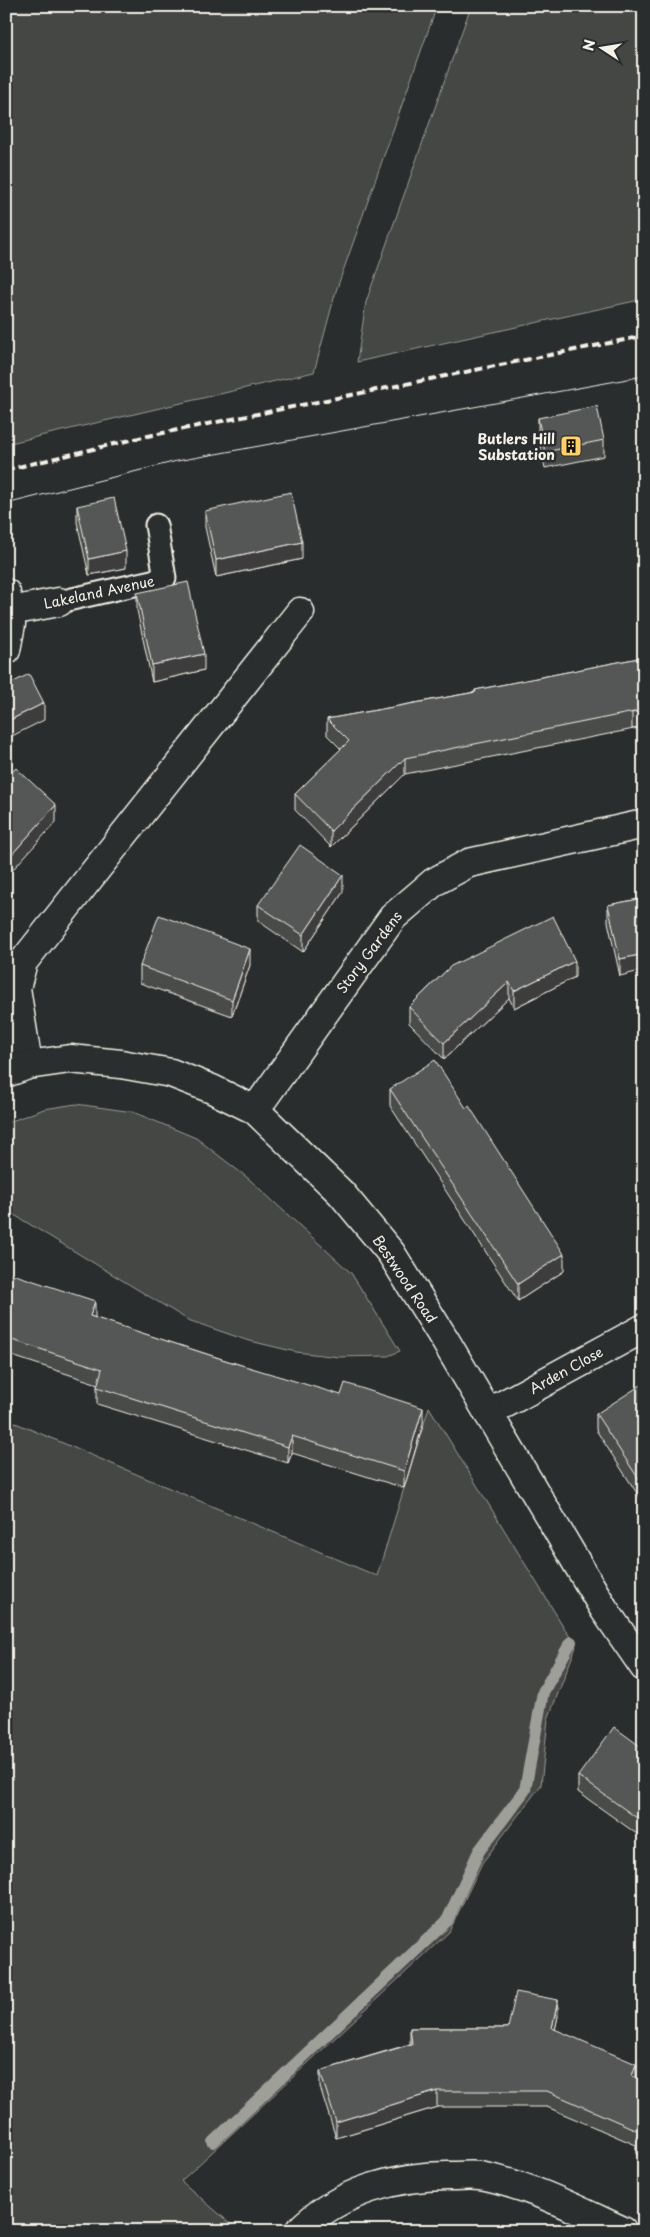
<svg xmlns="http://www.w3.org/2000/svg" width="650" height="2237" viewBox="0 0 650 2237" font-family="'Playpen Sans',sans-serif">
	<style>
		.green { fill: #444645; stroke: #9c9c96 }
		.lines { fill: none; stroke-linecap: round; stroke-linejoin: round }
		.stream { stroke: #9f9f9a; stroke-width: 12 }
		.lane-casing { stroke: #f4f1e8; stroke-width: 25 }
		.street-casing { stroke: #f4f1e8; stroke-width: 31 }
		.secondary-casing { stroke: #f4f1e8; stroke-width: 31 }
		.lane { stroke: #2a2d2e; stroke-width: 21 }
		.street { stroke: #2a2d2e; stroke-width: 28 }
		.secondary { stroke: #2a2d2e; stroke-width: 28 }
		.tram { stroke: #f4f1e8; stroke-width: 1 }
		.rail { stroke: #f4f1e8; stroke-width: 4; stroke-dasharray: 8 4; stroke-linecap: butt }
		.wall { fill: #494b4a; stroke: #f4f1e8 }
		.shaded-wall { fill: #3c3d3c; stroke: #f4f1e8 }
		.building { fill: #555756; stroke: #f4f1e8 }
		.labels { text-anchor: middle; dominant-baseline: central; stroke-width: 5; stroke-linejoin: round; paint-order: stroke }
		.poi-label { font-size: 14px; font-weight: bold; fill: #f4f1e8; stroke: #2a2d2e; text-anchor: end }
		.street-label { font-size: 14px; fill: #f4f1e8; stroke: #2a2d2e }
	</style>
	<rect width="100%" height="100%" fill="#2a2d2e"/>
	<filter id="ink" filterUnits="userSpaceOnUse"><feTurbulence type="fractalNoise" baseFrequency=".02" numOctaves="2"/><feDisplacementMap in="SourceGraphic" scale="10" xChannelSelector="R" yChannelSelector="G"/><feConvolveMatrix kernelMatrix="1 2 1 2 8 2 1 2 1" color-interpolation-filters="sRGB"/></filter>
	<g filter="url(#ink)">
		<g class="green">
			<path d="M6 6H437L336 291 314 372 6 444Z"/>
			<path d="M471 6H644V299L357 362 366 302Z"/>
			<path d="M76 1104 133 1112 196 1138 249 1179 351 1273 400 1351 388 1356 339 1357 296 1352 246 1340 188 1320 6 1210V1123L44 1109Z"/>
			<path d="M429 1407 576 1647 548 1719 541 1785 482 1863 449 1932 181 2181 239 2231H6V1419L377 1576Z"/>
		</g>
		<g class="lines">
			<path class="stream" d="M213 2142 447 1921 479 1851 525 1790 543 1692 571 1642"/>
			<g class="lane-casing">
				<path id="lane" d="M59 602 165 578 156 525"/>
			</g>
			<g class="street-casing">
				<g id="street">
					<path d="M6 593 11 624 6 650"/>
					<path d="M10 611 59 602"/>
					<path d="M28 1065 16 988 23 962 300 612"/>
					<path d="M255 1110 393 917 434 882 469 863 644 824"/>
					<path d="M488 1413 644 1328"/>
					<path d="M299 2231C339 2191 398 2175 453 2176 462 2176 471 2175 480 2176 530 2185 577 2210 623 2231"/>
				</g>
			</g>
			<g class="secondary-casing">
				<path id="secondary" d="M6 1073 28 1065 70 1059 121 1064 171 1073 212 1089 255 1110 341 1193 391 1253 445 1340 604 1609 644 1667"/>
			</g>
			<use href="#lane" class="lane"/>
			<use href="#street" class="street"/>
			<use href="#secondary" class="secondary"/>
			<path class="tram" d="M6 504 177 461 644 376"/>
			<path class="rail" d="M6 470 143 437 644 336"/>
		</g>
		<g class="wall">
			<path d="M538 418 604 440V456L545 468 538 435Z"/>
			<path d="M77 506 126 568 89 575 77 522Z"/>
			<path d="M205 511 302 559 216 577 205 527Z"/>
			<path d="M137 593 204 670 152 682 137 610Z"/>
			<path d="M644 657V727L405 774 331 847 295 810V794L341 749 327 735V719L475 692V690Z"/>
			<path d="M343 892 303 952 258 921V905Z"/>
			<path d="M644 898 620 976 608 922V905Z"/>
			<path d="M250 965 232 1016 140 983V966Z"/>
			<path d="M451 966 575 977 514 1008 509 998 444 1059 409 1023V1007Z"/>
			<path d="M390 1089 564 1271 518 1301 390 1106Z"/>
			<path d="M6 1272 95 1318 423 1424 404 1488 292 1453 288 1463 97 1404V1387L98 1384 6 1354Z"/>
			<path d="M644 1389V1504L596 1430V1414Z"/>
			<path d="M644 1749V1839L578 1792V1776Z"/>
			<path d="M558 2016 555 2030 636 2078 644 2081V2157L636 2154V2145L547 2107H437L336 2138 320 2087V2071L410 2044V2028H508Z"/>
		</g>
		<g class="shaded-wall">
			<path d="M302 542V559L216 577V560Z"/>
			<path d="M126 551V568L89 575V559Z"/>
			<path d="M204 654V670L152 682V665Z"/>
			<path d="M44 703V720L6 739V722Z"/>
			<path d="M644 710V727L632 729V713Z"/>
			<path d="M405 758V774L331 847V831Z"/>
			<path d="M56 805V822L6 877V861Z"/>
			<path d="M343 875V892L303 952V935Z"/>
			<path d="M250 949V965L232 1016V1000Z"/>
			<path d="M644 954V970L620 976V959Z"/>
			<path d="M575 961V977L514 1008V991Z"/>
			<path d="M509 982V998L444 1059V1043Z"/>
			<path d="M564 1254V1271L518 1301V1284Z"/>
			<path d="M95 1301V1318L90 1316Z"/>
			<path d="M423 1408V1424L404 1488V1471Z"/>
			<path d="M292 1436V1453L288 1463V1447Z"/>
			<path d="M558 2000V2016L552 2044V2028Z"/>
			<path d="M636 2064V2080L632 2076Z"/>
			<path d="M437 2091V2107L336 2138V2122Z"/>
		</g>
		<g class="building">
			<path d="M597 406 604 440 545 452 538 418Z"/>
			<path d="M291 492 302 542 216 560 205 511Z"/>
			<path d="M114 498 126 551 89 559 77 506Z"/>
			<path d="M188 582 204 654 152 665 137 593Z"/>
			<path d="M644 657V710L405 758 331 831 295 794 349 741 327 719 476 692 475 690Z"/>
			<path d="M29 674 44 703 6 722V686Z"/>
			<path d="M16 768 56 805 6 861V778Z"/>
			<path d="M300 845 343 875 303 935 258 905Z"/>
			<path d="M644 898V954L620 959 608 905Z"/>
			<path d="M159 915 250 949 232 1000 140 966Z"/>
			<path d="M553 916 575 961 514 991 509 982 444 1043 409 1007 451 966Z"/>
			<path d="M435 1060 466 1108 469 1106 564 1254 518 1284 390 1089Z"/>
			<path d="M6 1272 95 1301 90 1316 225 1360 341 1395 345 1383 423 1408 404 1471 292 1436 288 1447 97 1387 102 1369 6 1338Z"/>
			<path d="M641 1385 644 1389V1487L596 1414Z"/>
			<path d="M614 1727 644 1749V1823L578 1776Z"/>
			<path d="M516 1992 558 2000 552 2028 636 2064 632 2076 644 2081V2141L636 2138 639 2131 547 2091H437L336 2122 320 2071 412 2044 410 2028H508Z"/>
		</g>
	</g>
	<defs>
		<g id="building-square" transform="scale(1.125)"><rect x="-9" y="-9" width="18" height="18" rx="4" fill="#ffd166" stroke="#2a2d2e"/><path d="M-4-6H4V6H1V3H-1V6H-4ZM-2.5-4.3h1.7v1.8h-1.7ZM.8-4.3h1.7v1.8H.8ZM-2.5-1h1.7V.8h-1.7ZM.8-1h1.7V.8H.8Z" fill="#111"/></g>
	</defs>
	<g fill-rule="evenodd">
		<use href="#building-square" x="571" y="446"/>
	</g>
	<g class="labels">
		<g class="poi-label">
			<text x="555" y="438">Butlers Hill<tspan x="555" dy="16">Substation</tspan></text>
		</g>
		<g class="street-label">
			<text transform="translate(99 592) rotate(-12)">Lakeland Avenue</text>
			<text transform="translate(369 952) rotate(-53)">Story Gardens</text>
			<text transform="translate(405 1279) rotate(56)">Bestwood Road</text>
			<text transform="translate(566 1370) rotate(-29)">Arden Close</text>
		</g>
	</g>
	<rect width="650" height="2237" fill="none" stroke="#2a2d2e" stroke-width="25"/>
	<rect x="12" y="12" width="625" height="2212" fill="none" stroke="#f4f1e8" stroke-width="2" filter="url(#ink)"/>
	<g transform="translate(602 48) rotate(282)" stroke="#2a2d2e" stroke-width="4" paint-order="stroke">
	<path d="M0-4L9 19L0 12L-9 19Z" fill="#f4f1e8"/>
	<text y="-8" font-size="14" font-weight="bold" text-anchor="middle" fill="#f4f1e8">N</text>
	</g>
</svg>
